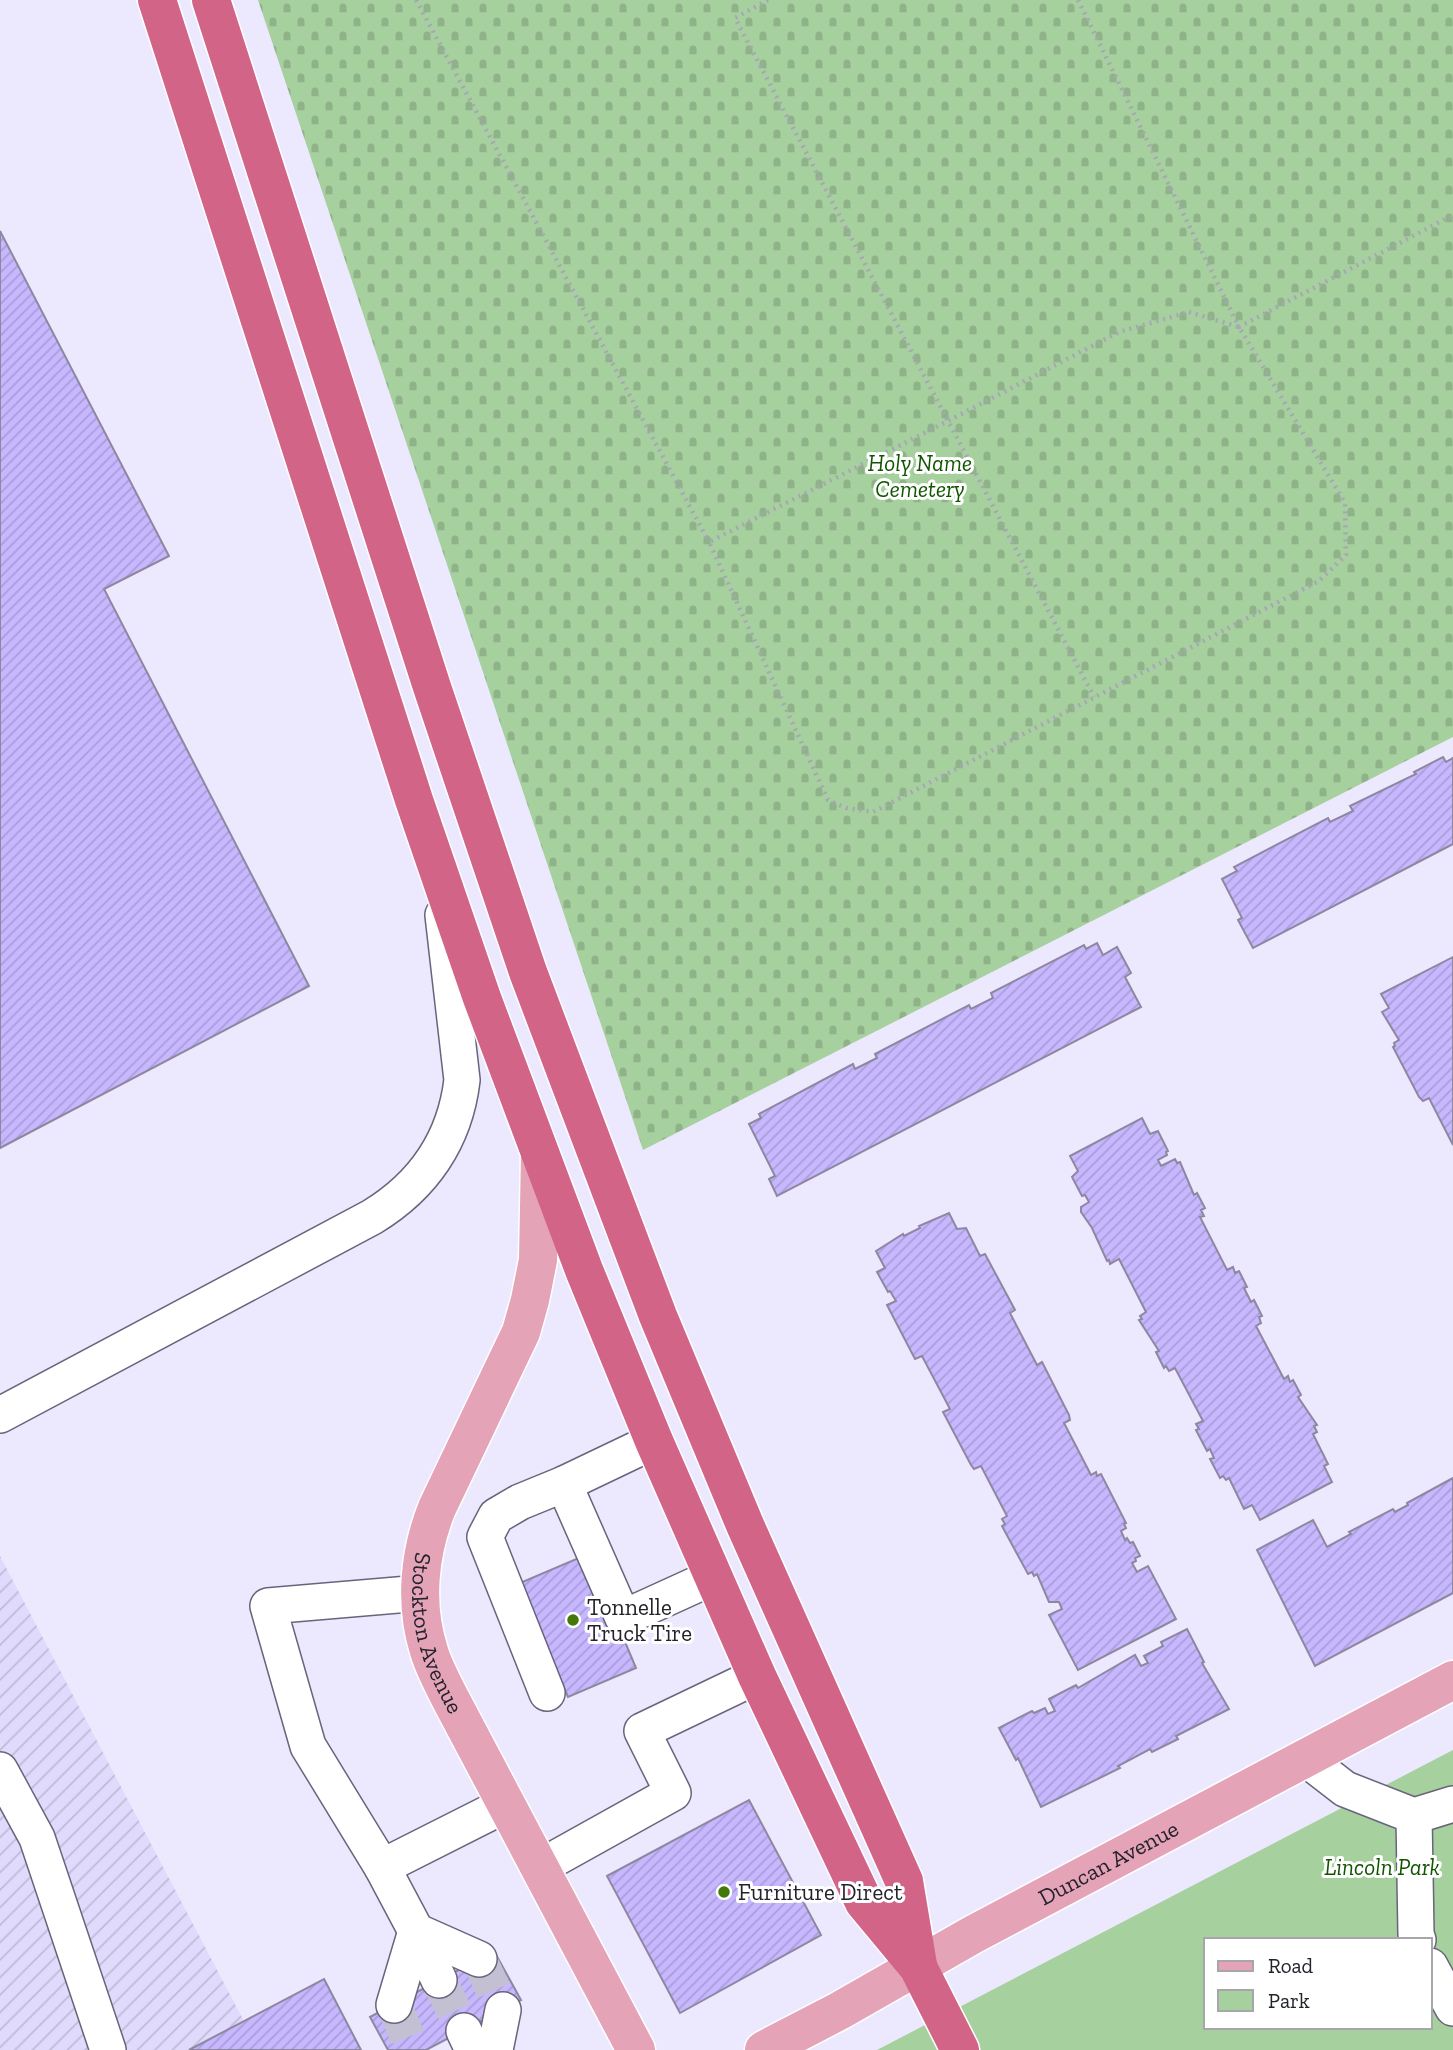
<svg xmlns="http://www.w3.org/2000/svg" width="1453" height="2050" viewBox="0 0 1453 2050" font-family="'Zilla Slab',serif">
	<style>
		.industrial { fill: url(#industrial-furrows) }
		.cemetery { fill: url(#cemetery-stones) }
		.green { fill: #a6d09e; fill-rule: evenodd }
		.building { fill: url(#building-hatch); stroke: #8d88a0; stroke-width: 2 }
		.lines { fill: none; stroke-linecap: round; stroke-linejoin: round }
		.minor-tunnel { stroke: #c4c0d4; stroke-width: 35; stroke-dasharray: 35 18; stroke-linecap: butt }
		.minor-casing { stroke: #68647b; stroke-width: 38 }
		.major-casing { stroke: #fff; stroke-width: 41 }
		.highway-casing { stroke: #fff; stroke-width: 41 }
		.path { stroke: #a8a5b7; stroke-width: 4.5; stroke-dasharray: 2 5; stroke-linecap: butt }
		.minor { stroke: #fff; stroke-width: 35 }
		.major { stroke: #e4a3b7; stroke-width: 38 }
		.highway { stroke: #d26587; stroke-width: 38 }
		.poi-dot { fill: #437909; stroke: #fff; stroke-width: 2.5 }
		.labels { text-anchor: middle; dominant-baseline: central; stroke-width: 6; stroke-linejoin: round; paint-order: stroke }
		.park-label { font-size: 23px; font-style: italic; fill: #150; stroke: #fff }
		.poi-label { font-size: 23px; fill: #24222b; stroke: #fff; text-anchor: start }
		.street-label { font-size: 23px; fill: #24222b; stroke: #fff }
	</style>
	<defs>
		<pattern id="industrial-furrows" width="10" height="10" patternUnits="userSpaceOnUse" patternTransform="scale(1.75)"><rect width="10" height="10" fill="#e0dafc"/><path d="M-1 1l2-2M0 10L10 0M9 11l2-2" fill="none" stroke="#c0bbd8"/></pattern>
		<pattern id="cemetery-stones" width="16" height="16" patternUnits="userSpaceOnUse" patternTransform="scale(1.75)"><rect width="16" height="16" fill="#a6d09e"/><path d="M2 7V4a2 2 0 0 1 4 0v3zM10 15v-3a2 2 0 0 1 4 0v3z" fill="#8fb288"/></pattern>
		<pattern id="building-hatch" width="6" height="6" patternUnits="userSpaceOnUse" patternTransform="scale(1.75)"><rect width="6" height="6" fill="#c6b7fe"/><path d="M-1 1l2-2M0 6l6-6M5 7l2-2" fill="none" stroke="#aa9dda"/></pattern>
	</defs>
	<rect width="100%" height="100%" fill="#ece8fe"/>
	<path class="industrial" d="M0 1556 259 2050H0Z"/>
	<path class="cemetery" d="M258 0H1453V737L643 1150Z"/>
	<path class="green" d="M1453 1750V2050H877ZM1206 1940H1430V2027H1206Z"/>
	<g class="building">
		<path d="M0 231 169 556 104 589 309 986 0 1148Z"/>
		<path d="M1443 757 1446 762 1453 758V844L1253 948 1238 920 1242 918 1222 879 1237 871 1234 867 1328 818 1330 822 1353 811 1350 806 1416 774 1414 772Z"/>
		<path d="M1097 943 1103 955 1117 947 1131 973 1125 977 1141 1007 777 1196 769 1179 775 1176 749 1124 761 1118 759 1114 853 1064 855 1069 877 1058 875 1054 969 1005 971 1009 993 998 991 993 1084 945 1086 949Z"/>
		<path d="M1453 957V1145L1429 1098 1423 1101 1419 1097 1393 1047 1395 1046 1394 1043 1399 1040 1382 1012 1389 1008 1381 994Z"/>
		<path d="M1142 1118 1150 1134 1158 1131 1168 1151 1166 1152 1167 1155 1158 1160 1161 1166 1175 1159 1177 1163 1180 1162 1194 1195 1197 1193 1205 1208 1201 1210 1204 1216 1200 1217 1227 1270 1233 1267 1235 1273 1239 1271 1247 1287 1244 1288 1251 1302 1254 1300 1262 1316 1259 1317 1261 1323 1256 1326 1284 1379 1288 1376 1290 1382 1293 1380 1301 1395 1298 1397 1317 1425 1314 1426 1317 1432 1313 1434 1328 1464 1324 1466 1332 1482 1260 1520 1252 1505 1244 1509 1229 1478 1226 1480 1223 1476 1220 1478 1210 1459 1214 1458 1210 1449 1207 1451 1196 1430 1199 1429 1196 1424 1203 1421 1175 1368 1169 1371 1166 1366 1164 1368 1156 1352 1159 1351 1139 1320 1142 1319 1140 1316 1146 1312 1119 1259 1110 1264 1109 1260 1107 1261 1092 1228 1081 1212V1207L1089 1202 1085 1195 1082 1196 1072 1177 1078 1171 1070 1156Z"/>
		<path d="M949 1213 957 1229 966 1228 980 1256 985 1254 1015 1310 1010 1313 1037 1365 1042 1362 1069 1415 1070 1420 1064 1423 1091 1475 1096 1472 1097 1476 1101 1474 1126 1523 1124 1524 1126 1528 1121 1531 1125 1540 1127 1538 1130 1543 1133 1542 1140 1556 1135 1558 1136 1561 1132 1563 1137 1572 1148 1566 1176 1619 1078 1670 1049 1615 1062 1609 1059 1602H1049L1037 1574 1034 1576 1032 1572 1028 1574 1002 1526 1005 1524 1002 1519 1007 1516 981 1466 974 1469 971 1465 943 1412 950 1409 922 1356 915 1359 887 1305 896 1301 890 1291 888 1292 877 1272 885 1268 876 1251 903 1234 904 1236 920 1228 919 1226Z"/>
		<path d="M1453 1478V1593L1315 1666 1257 1550 1313 1520 1327 1547 1351 1534 1349 1532 1393 1509 1395 1512 1408 1505 1407 1503Z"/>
		<path d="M588 1554 636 1668 568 1697 520 1583Z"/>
		<path d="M1187 1629 1204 1662 1202 1663 1229 1709 1176 1736 1178 1739 1152 1752 1150 1749 1118 1766 1120 1768 1041 1807 1018 1758 1016 1760 999 1728 1032 1711 1034 1713 1045 1708 1048 1714 1055 1711 1049 1699 1076 1685 1078 1688 1135 1655 1141 1666 1148 1663 1144 1656 1163 1646 1161 1642Z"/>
		<path d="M749 1800 821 1935 680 2013 607 1876Z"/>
		<path d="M494 1951 521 2000 426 2050H388L370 2017Z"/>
		<path d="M324 1979 361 2050H189Z"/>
	</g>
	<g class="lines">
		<g class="minor-tunnel">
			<path d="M479 1959 503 2010"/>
			<path d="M439 1980 464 2031"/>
			<path d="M394 2005 413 2050"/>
		</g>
		<g class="minor-casing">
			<g id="minor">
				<path d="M0 1415 372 1217C423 1186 455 1140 462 1080L443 915"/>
				<path d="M564 1484 654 1441"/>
				<path d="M547 1693 485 1537 496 1516 520 1502 564 1484 623 1618 713 1577"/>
				<path d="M1305 1758 1345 1789 1414 1816 1453 1804"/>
				<path d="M0 1770 37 1838 108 2050"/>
				<path d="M1414 1816 1416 1934 1418 1940"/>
				<path d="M382 1867 308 1746 268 1606 421 1593"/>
				<path d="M540 1867 673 1793 642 1731 757 1676"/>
				<path d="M416 1931 439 1980"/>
				<path d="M479 1959 416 1931 382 1867 507 1804"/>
				<path d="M1430 1966 1453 2008"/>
				<path d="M394 2005 416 1931"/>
				<path d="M464 2031 473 2050"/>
				<path d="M495 2050 503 2010"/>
			</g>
		</g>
		<g class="major-casing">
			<g id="major">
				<path id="s1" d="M540 1155 538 1260 530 1300 521 1332 437 1508C419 1553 414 1604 429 1651 434 1668 443 1684 451 1700L636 2050"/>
				<path id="s2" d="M764 2050 839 2011 974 1934 1453 1680"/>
			</g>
		</g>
		<g class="highway-casing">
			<g id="highway">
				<path d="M157 0 414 800 482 998 584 1270 654 1441 757 1676 864 1902 918 1967 960 2050"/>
				<path d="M211 0 432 687 528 972 658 1316 745 1525 904 1881 918 1965"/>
			</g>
		</g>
		<g class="path">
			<path d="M416 0 709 542"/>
			<path d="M768 0 735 18 1094 697"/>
			<path d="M1078 0 1239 327 1453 215"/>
			<path d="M1189 312 1239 327 1345 503 1346 555 1319 581 873 812 846 808 828 800 709 542 948 421 1119 332Z"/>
		</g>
		<use href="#minor" class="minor"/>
		<use href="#major" class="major"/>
		<use href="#highway" class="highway"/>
	</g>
	<g class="poi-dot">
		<circle cx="573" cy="1620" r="7"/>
		<circle cx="724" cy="1892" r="7"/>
	</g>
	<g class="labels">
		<g class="park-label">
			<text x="920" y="463">Holy Name<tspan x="920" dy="26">Cemetery</tspan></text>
			<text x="1382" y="1867">Lincoln Park</text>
		</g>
		<g class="poi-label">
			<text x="587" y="1607">Tonnelle<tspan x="587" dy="26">Truck Tire</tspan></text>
			<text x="738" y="1892">Furniture Direct</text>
		</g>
		<g class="street-label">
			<text stroke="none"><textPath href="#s1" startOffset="504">Stockton Avenue</textPath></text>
			<text stroke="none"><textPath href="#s2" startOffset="392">Duncan Avenue</textPath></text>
		</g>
	</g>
	<rect x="1204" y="1938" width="228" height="91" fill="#ffffff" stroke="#a7a7aa" stroke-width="2"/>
	<rect x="1218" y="1961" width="35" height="10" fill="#e4a3b7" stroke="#a7a7aa" stroke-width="2"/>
	<text x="1268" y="1973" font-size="21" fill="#24222b">Road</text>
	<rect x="1218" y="1990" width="35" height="21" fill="#a6d09e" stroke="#a7a7aa" stroke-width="2"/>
	<text x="1268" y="2008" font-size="21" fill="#24222b">Park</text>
</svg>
